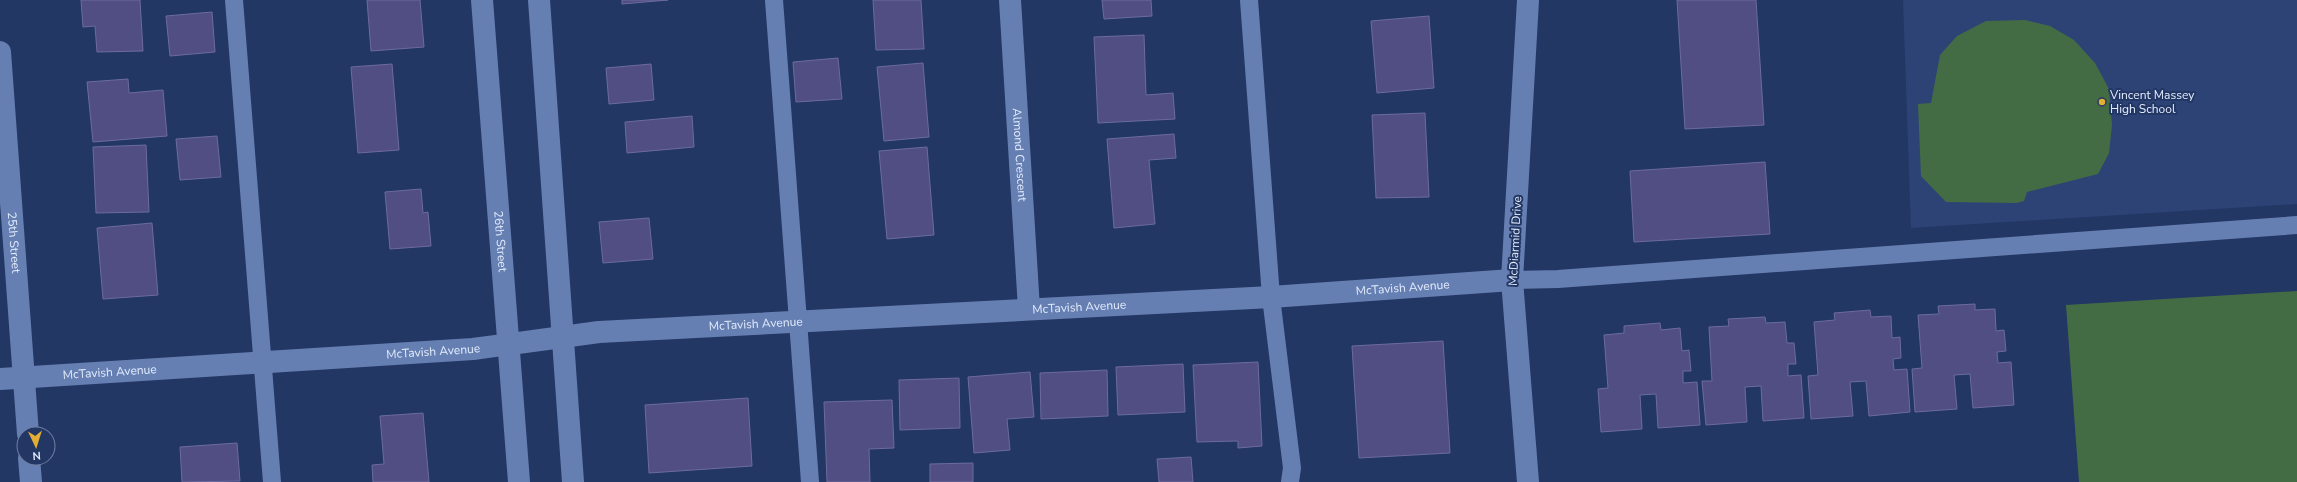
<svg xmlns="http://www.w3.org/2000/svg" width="2297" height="482" viewBox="0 0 2297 482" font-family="'Nunito Sans',sans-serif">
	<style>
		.built { fill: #2d4376 }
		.green { fill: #446c44 }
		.building { fill: #504e82; stroke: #6c6ba1 }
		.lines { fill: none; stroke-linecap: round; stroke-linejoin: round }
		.service { stroke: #667fb2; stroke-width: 18 }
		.minor { stroke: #667fb2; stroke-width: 22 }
		.tertiary { stroke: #667fb2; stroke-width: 22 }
		.poi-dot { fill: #e3ae34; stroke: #233765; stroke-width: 1.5 }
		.labels { text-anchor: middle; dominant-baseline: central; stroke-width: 4; stroke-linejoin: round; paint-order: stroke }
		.poi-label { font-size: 12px; fill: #e3ecfd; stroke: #233765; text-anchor: start }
		.street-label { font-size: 12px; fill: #e3ecfd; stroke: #233765 }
	</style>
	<rect width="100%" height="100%" fill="#233765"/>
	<path class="built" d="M1903 0H2297V204L1911 228Z"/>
	<g class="green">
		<path d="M2025 20 2050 26 2074 40 2095 63 2109 89 2112 125 2109 153 2098 174 2027 192 2024 201 2017 203 1946 202 1921 176 1918 104 1931 103 1940 55 1957 36 1986 21Z"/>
		<path d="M2297 291V482H2079L2066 305Z"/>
	</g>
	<g class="building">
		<path d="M81 0H140L143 51 97 52 95 26 83 27Z"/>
		<path d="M367 0H420L424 47 371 51Z"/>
		<path d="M622 0H668L622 4Z"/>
		<path d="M873 0H921L924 49 876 50Z"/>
		<path d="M1102 0H1151L1152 16 1104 19Z"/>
		<path d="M1677 0H1756L1764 125 1685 129Z"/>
		<path d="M212 12 215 52 170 56 166 16Z"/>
		<path d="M1429 16 1434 88 1377 93 1371 21Z"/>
		<path d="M1144 35 1146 95 1173 93 1175 119 1098 123 1094 37Z"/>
		<path d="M838 58 842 99 796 102 793 62Z"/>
		<path d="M923 63 929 137 884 141 877 67Z"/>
		<path d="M392 64 399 150 358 153 351 67Z"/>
		<path d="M651 64 654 100 609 104 606 68Z"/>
		<path d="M128 79 129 93 163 90 167 136 93 142 87 82Z"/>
		<path d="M1425 113 1429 197 1376 198 1372 115Z"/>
		<path d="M692 116 694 147 627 153 625 122Z"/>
		<path d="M1174 134 1176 158 1149 160 1155 224 1114 228 1107 139Z"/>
		<path d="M217 136 221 177 180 180 176 139Z"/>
		<path d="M146 145 149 212 96 213 93 147Z"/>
		<path d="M927 147 934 235 887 239 879 151Z"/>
		<path d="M1765 162 1770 234 1634 242 1630 171Z"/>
		<path d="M421 189 423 213 428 212 431 246 390 249 385 192Z"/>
		<path d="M649 218 653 259 603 263 599 222Z"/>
		<path d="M152 223 158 295 103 299 97 228Z"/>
		<path d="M1975 304V310L1995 309 1996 331 2004 330 2006 351 1997 352 1998 363 2011 362 2014 405 1973 408 1970 374 1954 375 1957 409 1915 412 1912 369 1922 368 1918 315 1939 314 1938 306Z"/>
		<path d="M1870 310 1871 317 1891 316 1892 338 1900 337 1901 358 1893 359 1894 370 1907 369 1910 412 1869 416 1866 381 1850 382 1853 416 1811 419 1808 376 1818 375 1814 322 1835 320 1834 313Z"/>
		<path d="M1765 317 1766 323 1785 322 1787 343H1794L1796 364H1788V376L1801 375 1804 418 1763 421 1761 386 1745 387 1747 422 1706 425 1702 381H1712L1709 327 1729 326 1728 319Z"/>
		<path d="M1660 323 1661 330 1680 328 1682 351 1689 350 1691 371H1683V383L1697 382 1700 425 1658 428 1656 394 1640 395 1642 429 1601 432 1598 389 1608 388 1604 335 1624 333V326Z"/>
		<path d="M1443 341 1450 453 1359 458 1352 346Z"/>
		<path d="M1258 362 1262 446 1238 448V441L1197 442 1193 365Z"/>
		<path d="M1183 364 1185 412 1118 415 1116 367Z"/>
		<path d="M1107 370 1108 416 1041 419 1040 373Z"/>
		<path d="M1030 372 1034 417 1007 419 1010 450 974 453 968 377Z"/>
		<path d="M959 378 960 428 900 430 899 380Z"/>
		<path d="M748 398 752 466 649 473 645 405Z"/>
		<path d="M892 400 894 448 869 449 870 482H827L824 402Z"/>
		<path d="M423 413 429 482H373L372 465 384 464 380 416Z"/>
		<path d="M237 443 240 481 182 482 180 447Z"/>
		<path d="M1191 457 1193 482H1159L1157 459Z"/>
		<path d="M973 463V482H930V464Z"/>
	</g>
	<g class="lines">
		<g class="service">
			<path d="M234 0 272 482"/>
			<path d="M774 0 810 482"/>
			<path d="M1249 0 1271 297 1292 468 1290 482"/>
			<path d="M1512 280 1558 279 2297 225"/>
		</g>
		<g class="minor">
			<path id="s1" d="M1010 0 1029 309"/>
			<path d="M1528 0 1512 280 1528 482"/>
			<path id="s2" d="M0 52 28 434"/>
			<path id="s3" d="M0 379 473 349 599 332 1271 297 1512 280"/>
			<path d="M29 458 31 482"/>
		</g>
		<g class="tertiary">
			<path id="s4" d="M482 0 519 482"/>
			<path d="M539 0 573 482"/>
		</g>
	</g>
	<circle class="poi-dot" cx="2102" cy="102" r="4"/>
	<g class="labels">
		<g class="poi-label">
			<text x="2110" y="95">Vincent Massey<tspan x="2110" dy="14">High School</tspan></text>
		</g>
		<g class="street-label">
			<text stroke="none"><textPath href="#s1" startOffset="155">Almond Crescent</textPath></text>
			<text stroke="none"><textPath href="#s4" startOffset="242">26th Street</textPath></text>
			<text transform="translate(1515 241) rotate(-87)">McDiarmid Drive</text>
			<text stroke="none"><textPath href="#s2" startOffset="191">25th Street</textPath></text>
			<text stroke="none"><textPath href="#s3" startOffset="1406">McTavish Avenue</textPath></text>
			<text stroke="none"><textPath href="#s3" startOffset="1082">McTavish Avenue</textPath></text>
			<text stroke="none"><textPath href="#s3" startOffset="758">McTavish Avenue</textPath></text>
			<text stroke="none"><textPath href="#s3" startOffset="434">McTavish Avenue</textPath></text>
			<text stroke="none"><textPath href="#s3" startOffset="110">McTavish Avenue</textPath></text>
		</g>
	</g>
	<g transform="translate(36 446) rotate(176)"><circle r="19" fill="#233765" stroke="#707fa2"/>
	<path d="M0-3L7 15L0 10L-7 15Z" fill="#e3ae34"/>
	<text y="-6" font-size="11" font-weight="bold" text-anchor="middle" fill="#e3ecfd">N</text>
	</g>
</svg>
